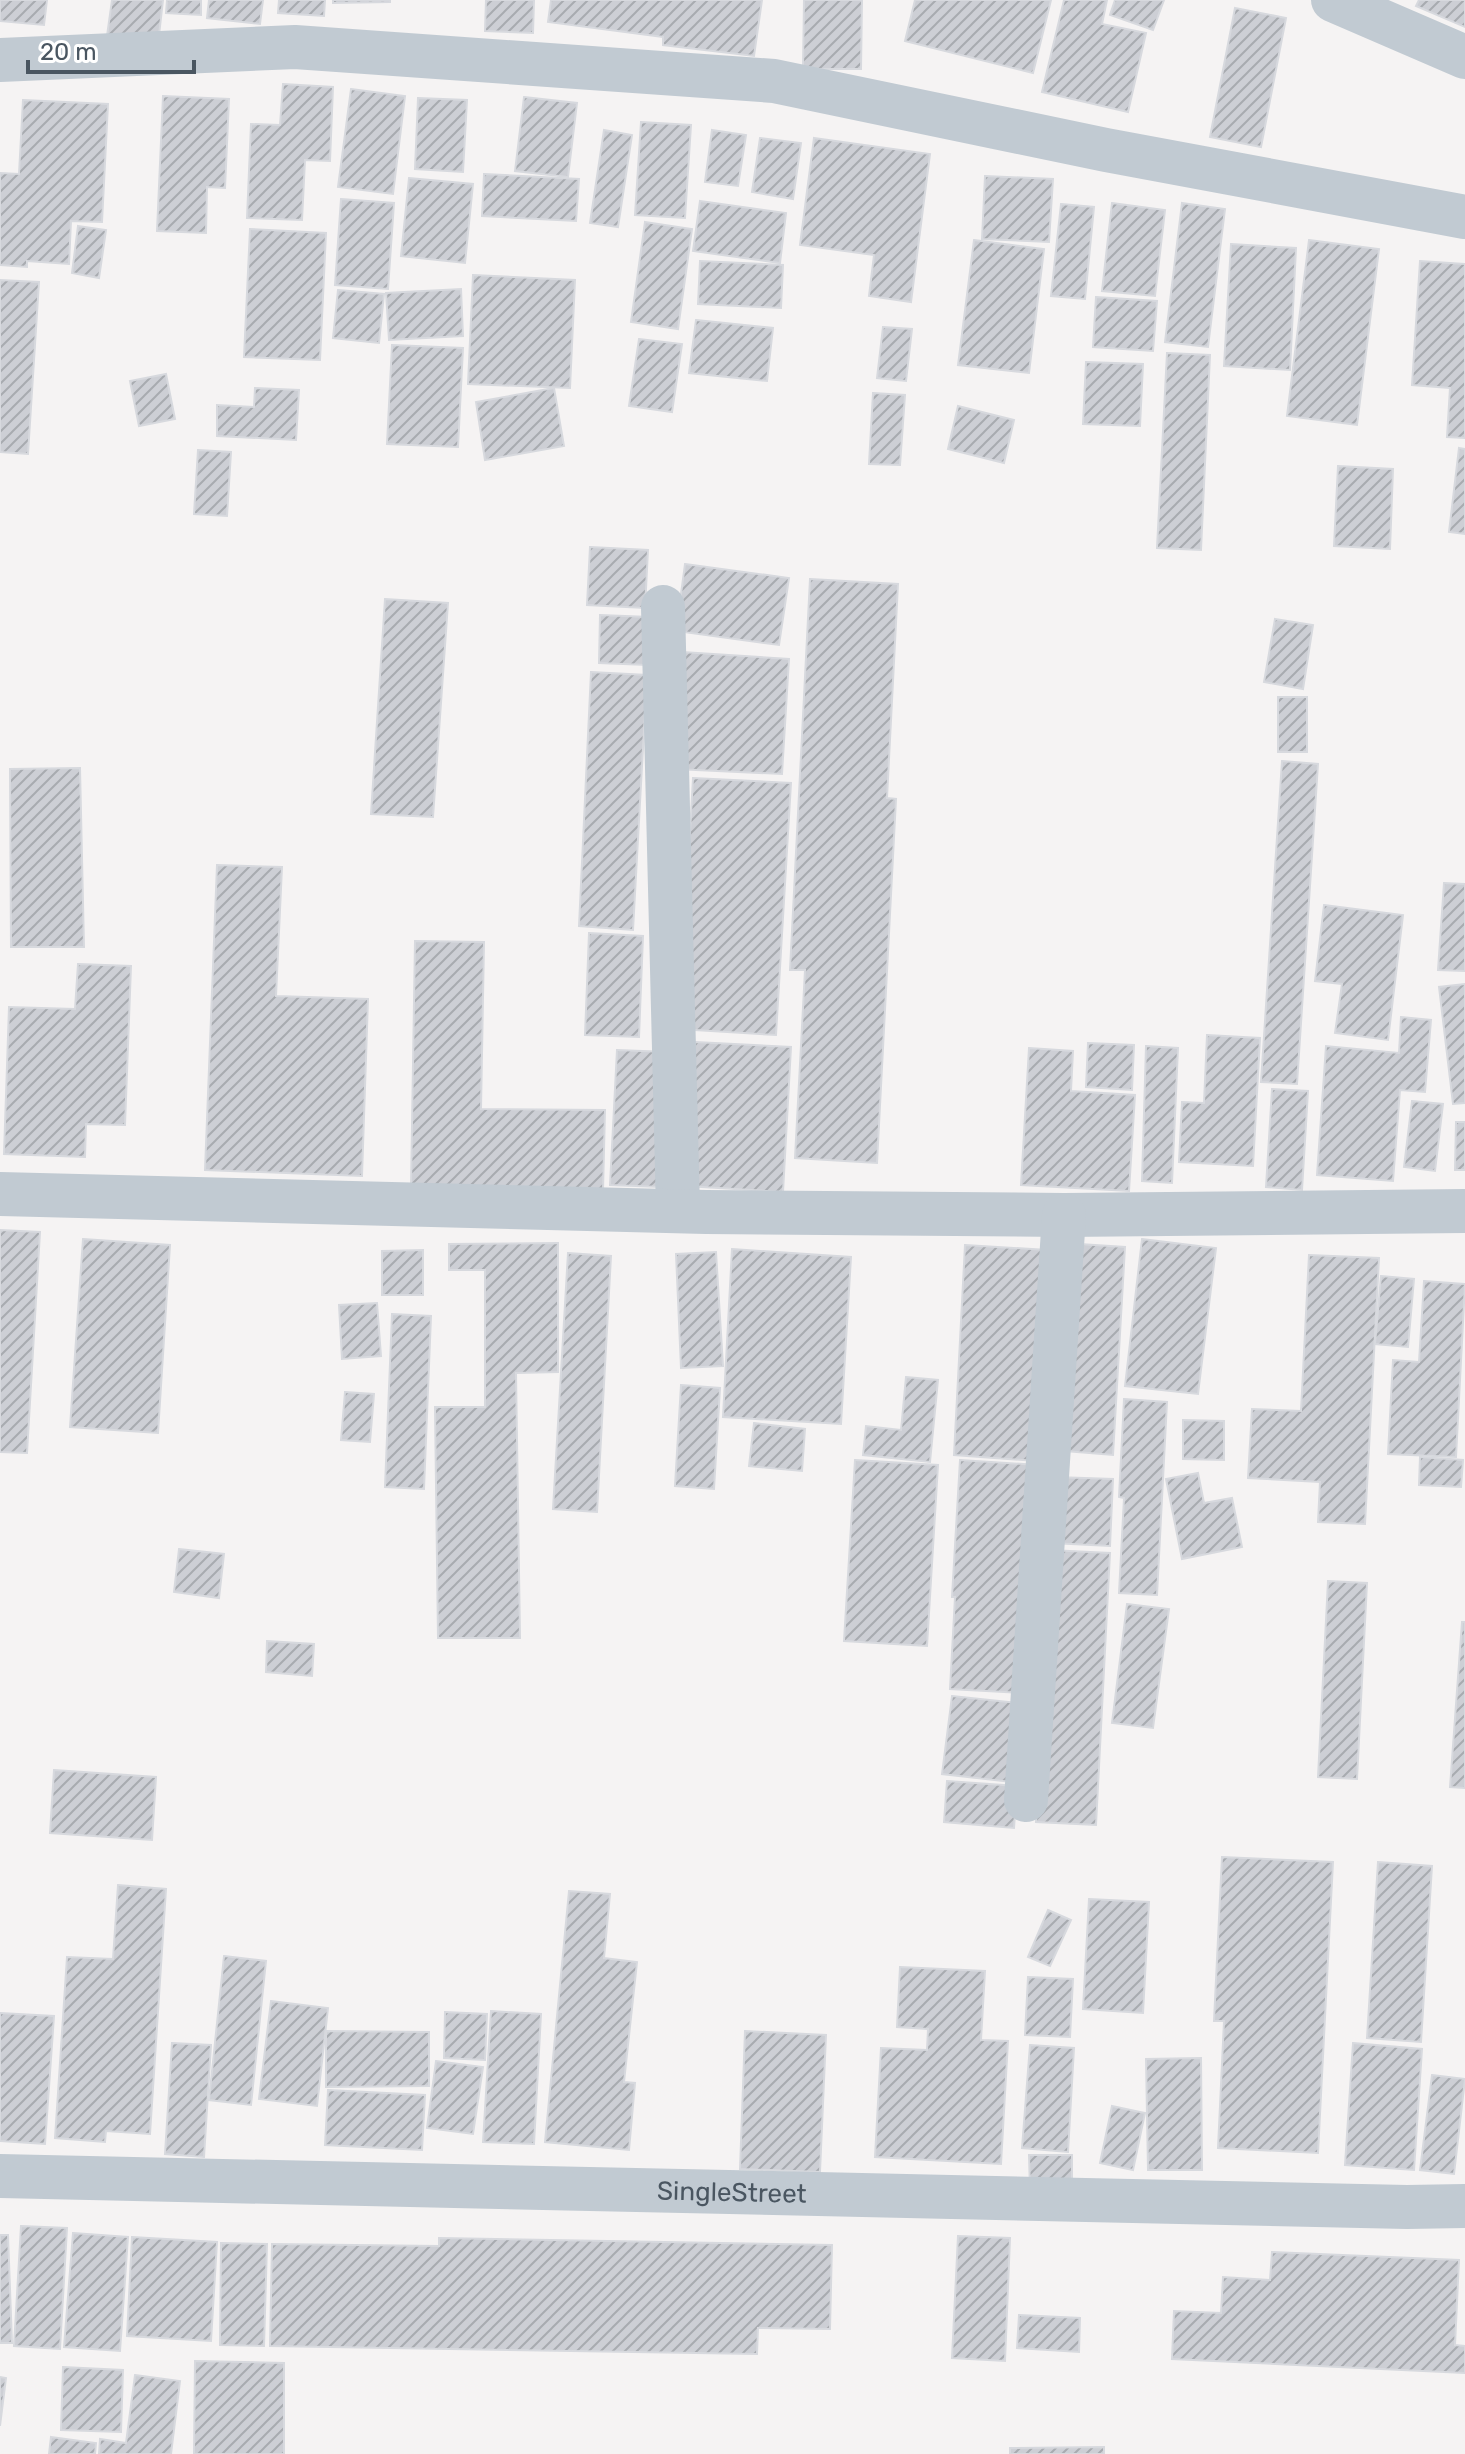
<svg xmlns="http://www.w3.org/2000/svg" width="1465" height="2454" viewBox="0 0 1465 2454" font-family="Rubik,sans-serif">
	<style>
		.building { fill: url(#building-hatch); stroke: #d7d9de; stroke-width: 2 }
		.lines { fill: none; stroke-linecap: round; stroke-linejoin: round }
		.minor { stroke: #c1cad2; stroke-width: 44 }
		.labels { text-anchor: middle; dominant-baseline: central; stroke-width: 6; stroke-linejoin: round; paint-order: stroke }
		.street-label { font-size: 26px; fill: #4a5661; stroke: #fff }
	</style>
	<defs>
		<pattern id="building-hatch" width="6" height="6" patternUnits="userSpaceOnUse" patternTransform="scale(2)"><rect width="6" height="6" fill="#cdcfd5"/><path d="M-1 1l2-2M0 6l6-6M5 7l2-2" fill="none" stroke="#a8abb0"/></pattern>
	</defs>
	<rect width="100%" height="100%" fill="#f5f3f3"/>
	<g class="building">
		<path d="M0 0H47L44 25 0 21Z"/>
		<path d="M112 0H163L158 44 107 36Z"/>
		<path d="M167 0H201V15L166 13Z"/>
		<path d="M209 0H263L260 24 207 18Z"/>
		<path d="M279 0H325L324 16 278 13Z"/>
		<path d="M333 0H390V2L333 3Z"/>
		<path d="M486 0H534L533 33 485 31Z"/>
		<path d="M551 0H762L754 56 663 45V37L548 22Z"/>
		<path d="M804 0H862L861 69H803Z"/>
		<path d="M915 0H1051L1033 73 905 41Z"/>
		<path d="M1064 0H1107L1102 24 1146 33 1128 112 1042 92Z"/>
		<path d="M1115 0H1164L1153 30 1110 15Z"/>
		<path d="M1419 0H1465V27L1416 6Z"/>
		<path d="M1235 8 1286 18 1261 147 1210 137Z"/>
		<path d="M283 84 333 87 330 161 305 160 302 220 247 218 251 124 280 125Z"/>
		<path d="M351 89 405 96 393 194 338 187Z"/>
		<path d="M163 96 229 99 225 188 207 187 206 233 157 231Z"/>
		<path d="M524 97 577 103 568 177 515 171Z"/>
		<path d="M418 98 467 100 463 172 415 169Z"/>
		<path d="M23 100 108 104 102 222 71 221 69 264 27 261V267L0 265V173L19 174Z"/>
		<path d="M641 122 691 125 685 218 635 215Z"/>
		<path d="M604 130 632 135 618 227 590 223Z"/>
		<path d="M712 130 746 135 738 186 705 182Z"/>
		<path d="M760 138 801 143 793 199 752 192Z"/>
		<path d="M814 138 930 154 911 302 869 296 874 255 800 245Z"/>
		<path d="M484 174 579 179 576 221 482 216Z"/>
		<path d="M985 176 1053 179 1049 242 982 239Z"/>
		<path d="M409 178 473 184 465 263 401 256Z"/>
		<path d="M341 199 394 203 388 289 335 285Z"/>
		<path d="M700 201 786 213 780 263 693 251Z"/>
		<path d="M1112 203 1165 210 1155 296 1102 291Z"/>
		<path d="M1182 203 1225 209 1208 347 1165 342Z"/>
		<path d="M1061 204 1094 207 1085 299 1051 296Z"/>
		<path d="M645 222 692 229 678 329 631 322Z"/>
		<path d="M78 226 106 230 99 278 72 273Z"/>
		<path d="M250 229 326 233 320 360 244 357Z"/>
		<path d="M974 240 1044 249 1029 373 958 365Z"/>
		<path d="M1309 240 1379 249 1357 425 1287 416Z"/>
		<path d="M1231 244 1296 248 1290 370 1224 366Z"/>
		<path d="M700 261 783 265 781 308 698 304Z"/>
		<path d="M1420 261 1465 264V438L1447 437 1450 388 1412 385Z"/>
		<path d="M473 275 575 280 570 388 468 384Z"/>
		<path d="M0 280 39 282 28 454 0 452Z"/>
		<path d="M461 289 463 336 389 340 386 293Z"/>
		<path d="M338 290 384 294 379 343 333 338Z"/>
		<path d="M1096 297 1157 301 1153 351 1093 347Z"/>
		<path d="M696 320 773 328 767 381 689 373Z"/>
		<path d="M883 327 912 329 906 381 877 378Z"/>
		<path d="M639 339 682 344 672 412 629 406Z"/>
		<path d="M392 345 463 348 458 447 387 444Z"/>
		<path d="M1167 353 1210 355 1201 550 1157 548Z"/>
		<path d="M1086 362 1143 364 1140 426 1083 424Z"/>
		<path d="M166 374 175 419 139 426 130 381Z"/>
		<path d="M255 388 299 390 296 440 217 436V405L254 407Z"/>
		<path d="M554 388 564 446 485 460 476 402Z"/>
		<path d="M873 393 905 395 900 465 869 464Z"/>
		<path d="M958 406 1014 420 1004 463 948 449Z"/>
		<path d="M1459 448 1465 449V534L1449 532Z"/>
		<path d="M198 450 231 452 227 516 194 514Z"/>
		<path d="M1338 466 1393 469 1390 549 1334 546Z"/>
		<path d="M590 547 648 550 645 608 587 605Z"/>
		<path d="M685 564 789 578 779 645 676 631Z"/>
		<path d="M810 579 898 584 887 798 896 799 877 1163 795 1158 805 970H790Z"/>
		<path d="M385 599 448 603 433 817 371 814Z"/>
		<path d="M600 615 649 617 647 665 599 663Z"/>
		<path d="M1275 619 1313 625 1303 689 1264 682Z"/>
		<path d="M682 652 789 659 782 774 676 769Z"/>
		<path d="M591 672 647 675 633 930 579 926Z"/>
		<rect x="1278" y="697" width="29" height="55"/>
		<path d="M1282 761 1318 764 1297 1084 1261 1082Z"/>
		<path d="M80 768 84 947H11L10 769Z"/>
		<path d="M693 778 791 783 776 1035 679 1029Z"/>
		<path d="M217 865 282 867 276 996 368 999 362 1176 205 1170Z"/>
		<path d="M1444 883 1465 884V971L1438 970Z"/>
		<path d="M1324 905 1403 915 1388 1040 1335 1033 1342 984 1315 981Z"/>
		<path d="M589 933 643 936 639 1037 585 1035Z"/>
		<path d="M415 941 484 942 481 1109 605 1110 603 1191 411 1187Z"/>
		<path d="M78 964 131 966 125 1125 86 1124 85 1157 4 1154 9 1007 75 1009Z"/>
		<path d="M1465 984V1103L1453 1104 1439 987Z"/>
		<path d="M1401 1017 1431 1020 1425 1092 1400 1090 1393 1181 1317 1175 1326 1046 1399 1053Z"/>
		<path d="M1207 1035 1260 1038 1253 1166 1179 1162 1182 1102 1204 1103Z"/>
		<path d="M695 1042 791 1047 783 1192 686 1186Z"/>
		<path d="M1088 1043 1134 1045 1132 1090 1086 1087Z"/>
		<path d="M1146 1046 1178 1048 1172 1183 1142 1181Z"/>
		<path d="M1029 1048 1073 1051 1071 1091 1135 1095 1129 1191 1021 1185Z"/>
		<path d="M617 1050 667 1052 661 1187 610 1185Z"/>
		<path d="M1272 1089 1308 1091 1302 1190 1266 1187Z"/>
		<path d="M1412 1101 1443 1104 1435 1171 1404 1167Z"/>
		<path d="M1456 1122H1465V1170H1455Z"/>
		<path d="M0 1230 40 1232 27 1453 0 1452Z"/>
		<path d="M83 1239 170 1245 158 1433 70 1427Z"/>
		<path d="M1142 1239 1216 1248 1198 1394 1125 1386Z"/>
		<path d="M558 1243V1372L516 1373 520 1638H438L435 1407H485V1270H449V1244Z"/>
		<path d="M1064 1243 1125 1247 1113 1455 1053 1450Z"/>
		<path d="M965 1245 1047 1250 1036 1461 954 1455Z"/>
		<path d="M732 1249 851 1257 841 1424 723 1417Z"/>
		<path d="M423 1250V1295H382V1251Z"/>
		<path d="M716 1252 723 1366 681 1368 676 1254Z"/>
		<path d="M568 1253 611 1256 597 1512 553 1509Z"/>
		<path d="M1309 1255 1379 1258 1365 1524 1318 1522 1320 1482 1248 1478 1252 1409 1301 1411Z"/>
		<path d="M1381 1276 1414 1279 1408 1347 1375 1344Z"/>
		<path d="M1424 1281 1465 1284 1456 1457 1388 1454 1393 1360 1419 1362Z"/>
		<path d="M377 1303 381 1356 342 1359 339 1305Z"/>
		<path d="M392 1314 431 1316 424 1489 385 1487Z"/>
		<path d="M906 1377 938 1380 930 1462 863 1455 866 1426 901 1430Z"/>
		<path d="M681 1385 720 1388 714 1489 675 1486Z"/>
		<path d="M345 1392 374 1394 370 1442 341 1440Z"/>
		<path d="M1124 1399 1167 1402 1157 1595 1119 1593 1124 1498 1119 1497Z"/>
		<path d="M1183 1420 1224 1421V1460L1183 1459Z"/>
		<path d="M754 1423 805 1429 802 1471 749 1466Z"/>
		<path d="M1420 1457 1463 1460 1461 1487 1419 1485Z"/>
		<path d="M855 1460 938 1465 927 1646 844 1641Z"/>
		<path d="M960 1460 1038 1465 1025 1693 950 1689 955 1597H952Z"/>
		<path d="M1198 1473 1204 1503 1232 1498 1242 1547 1182 1559 1166 1479Z"/>
		<path d="M1055 1477 1113 1479 1110 1546 1052 1543Z"/>
		<path d="M179 1549 224 1554 219 1598 174 1592Z"/>
		<path d="M1049 1550 1110 1553 1096 1825 1036 1822Z"/>
		<path d="M1328 1581 1367 1583 1357 1779 1318 1777Z"/>
		<path d="M1127 1604 1169 1609 1153 1728 1112 1723Z"/>
		<path d="M1462 1622H1465V1788L1450 1787Z"/>
		<path d="M267 1641 314 1644 312 1676 266 1672Z"/>
		<path d="M952 1696 1019 1703 1011 1782 942 1774Z"/>
		<path d="M54 1770 156 1777 152 1840 50 1833Z"/>
		<path d="M947 1781 1017 1786 1014 1828 944 1822Z"/>
		<path d="M1222 1857 1333 1862 1318 2153 1218 2148 1224 2021H1214Z"/>
		<path d="M1378 1862 1432 1866 1421 2042 1367 2038Z"/>
		<path d="M118 1885 166 1889 150 2134 106 2131 105 2142 55 2138 67 1957 113 1959Z"/>
		<path d="M569 1891 610 1894 604 1958 637 1962 624 2082 635 2083 629 2150 545 2142Z"/>
		<path d="M1089 1899 1149 1902 1143 2013 1083 2009Z"/>
		<path d="M1048 1910 1071 1920 1050 1966 1028 1957Z"/>
		<path d="M224 1956 266 1961 251 2105 209 2100Z"/>
		<path d="M900 1967 985 1971 981 2040 1008 2041 1001 2164 875 2157 881 2048 927 2050 928 2029 897 2027Z"/>
		<path d="M1028 1977 1073 1979 1070 2037 1025 2035Z"/>
		<path d="M271 2001 328 2008 317 2106 259 2099Z"/>
		<path d="M491 2011 541 2014 534 2144 483 2142Z"/>
		<path d="M445 2012 487 2014 485 2060 444 2058Z"/>
		<path d="M0 2013 54 2016 45 2144 0 2141Z"/>
		<path d="M326 2031 429 2032V2086L326 2087Z"/>
		<path d="M745 2031 826 2035 820 2172 740 2169Z"/>
		<path d="M172 2043 211 2045 204 2157 165 2154Z"/>
		<path d="M1353 2043 1422 2049 1414 2170 1345 2165Z"/>
		<path d="M1030 2045 1074 2048 1068 2152 1022 2148Z"/>
		<path d="M1201 2058 1202 2170H1148L1146 2059Z"/>
		<path d="M436 2061 483 2067 473 2134 427 2128Z"/>
		<path d="M1432 2075 1465 2079 1454 2174 1420 2170Z"/>
		<path d="M328 2090 425 2095 422 2150 325 2145Z"/>
		<path d="M1112 2106 1145 2113 1133 2170 1100 2163Z"/>
		<path d="M1029 2155H1072V2189L1030 2190Z"/>
		<path d="M21 2226 67 2228 60 2349 14 2346Z"/>
		<path d="M73 2233 128 2237 120 2351 64 2347Z"/>
		<path d="M0 2235H8L12 2343H0Z"/>
		<path d="M958 2236 1010 2238 1005 2361 952 2358Z"/>
		<path d="M132 2237 217 2242 211 2341 127 2336Z"/>
		<path d="M439 2238 832 2245 830 2329 758 2328 757 2354 270 2346 272 2244 439 2246Z"/>
		<path d="M221 2243 267 2244 264 2346 220 2345Z"/>
		<path d="M1272 2252 1459 2260 1455 2345 1465 2346V2373L1172 2359 1174 2311 1221 2313 1223 2277 1270 2280Z"/>
		<path d="M1019 2315 1080 2318 1079 2352 1017 2348Z"/>
		<path d="M195 2361 284 2363V2454H194Z"/>
		<path d="M63 2367 123 2370 121 2432 61 2430Z"/>
		<path d="M135 2375 180 2381 171 2454H99L100 2439 126 2443Z"/>
		<path d="M0 2377 6 2378 0 2426Z"/>
		<path d="M51 2437 96 2443 95 2454H49Z"/>
		<path d="M1104 2447V2454H1010V2448Z"/>
	</g>
	<g class="lines">
		<g class="minor">
			<path d="M1333 0 1465 57"/>
			<path d="M0 60 295 47 774 81 1106 150 1465 217"/>
			<path d="M663 607 678 1210"/>
			<path d="M0 1194 706 1212 1064 1215 1465 1211"/>
			<path d="M1026 1800 1064 1215"/>
			<path id="s1" d="M0 2176 1407 2207 1465 2206"/>
		</g>
	</g>
	<g class="labels">
		<g class="street-label">
			<text stroke="none"><textPath href="#s1" startOffset="732">SingleStreet</textPath></text>
		</g>
	</g>
	<path d="M28 60v12h166v-12" fill="none" stroke="#4a5661" stroke-width="4"/>
	<text x="40" y="60" font-size="24" fill="#4a5661" stroke="#ffffff" stroke-width="6" paint-order="stroke">20 m</text>
</svg>
